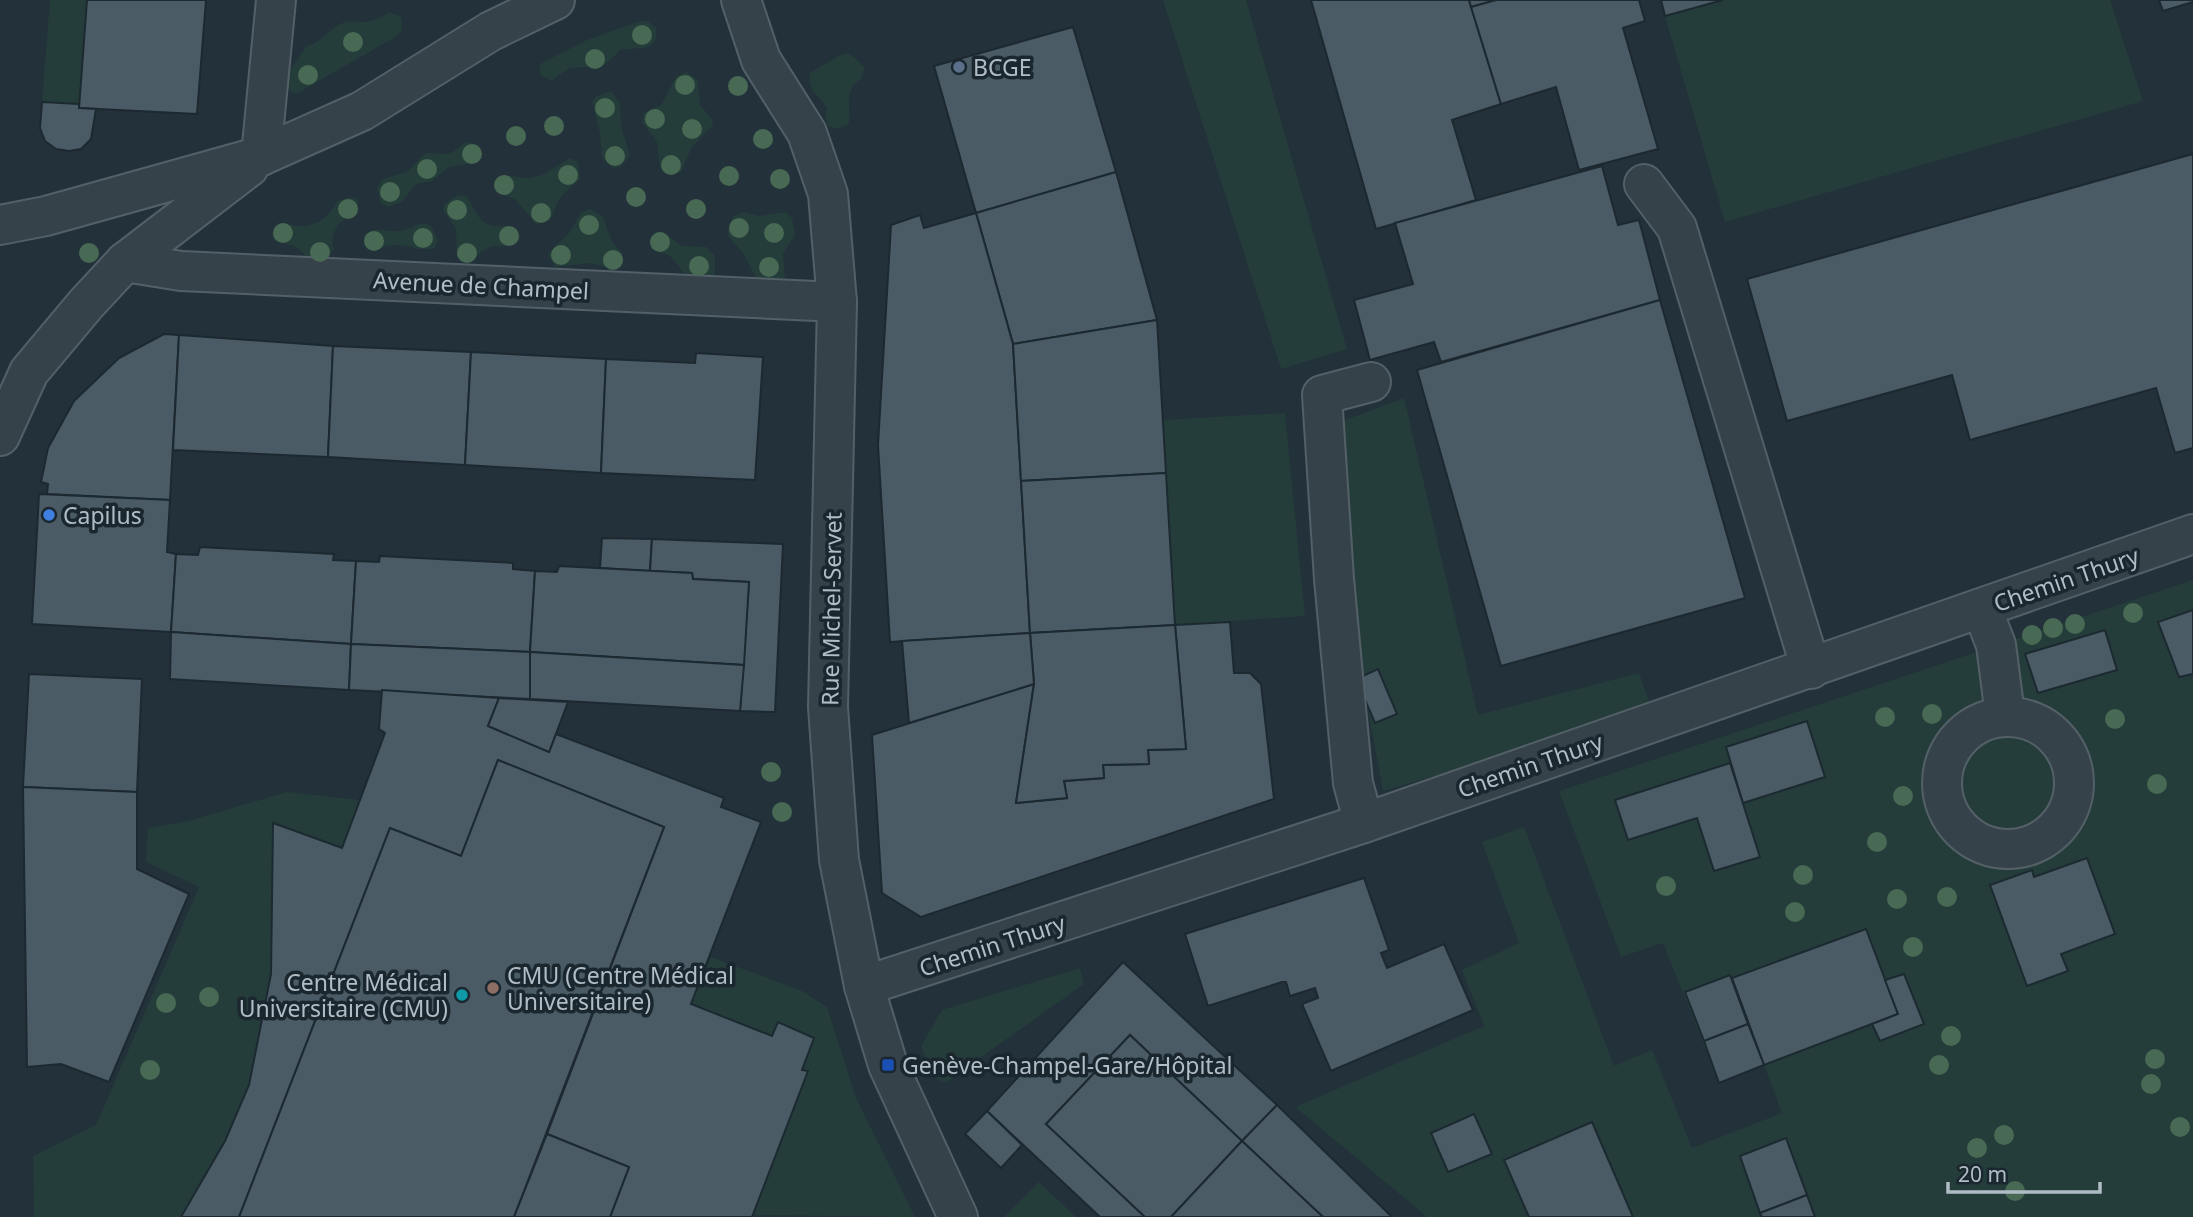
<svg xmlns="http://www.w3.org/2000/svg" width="2193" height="1217" viewBox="0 0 2193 1217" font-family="'Noto Sans',sans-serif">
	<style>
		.green { fill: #253d3a }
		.building { fill: #4a5b65; stroke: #1d2931; stroke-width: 2 }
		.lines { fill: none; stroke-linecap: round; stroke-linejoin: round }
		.minor-casing { stroke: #546068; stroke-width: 42 }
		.minor { stroke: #36424a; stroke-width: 38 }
		.tree { fill: #486954 }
		.service-dot { fill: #5c6f8a; stroke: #1b272f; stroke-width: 2.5 }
		.shop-dot { fill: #3f7fe0; stroke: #1b272f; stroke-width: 2.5 }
		.education-dot { fill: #8d6e63; stroke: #1b272f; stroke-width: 2.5 }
		.culture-dot { fill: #0f9aa8; stroke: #1b272f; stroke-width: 2.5 }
		.transit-dot { fill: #1a4fb4; stroke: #1b272f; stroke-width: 2.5 }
		.labels { text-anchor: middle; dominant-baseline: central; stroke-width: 7; stroke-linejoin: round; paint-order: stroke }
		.poi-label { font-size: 23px; fill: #b1bdc6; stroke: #1b272f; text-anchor: start }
		.street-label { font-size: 23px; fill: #b1bdc6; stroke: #1b272f }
	</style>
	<rect width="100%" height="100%" fill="#22313a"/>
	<g class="green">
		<path d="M50 0H87L79 104 42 102Z"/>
		<path d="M1163 0H1246L1347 349 1281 369Z"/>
		<path d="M1722 0H2110L2143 101 1725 222 1665 16Z"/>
		<path d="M389 12 401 17 402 31 395 37 298 93H293L284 85 287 74 307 46C322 42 327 31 340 24 357 16 364 30 389 12Z"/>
		<path d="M640 21H648L656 28C660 53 636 47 620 50 593 78 602 64 569 68L551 81 540 74V64L587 40Z"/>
		<path d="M849 53 865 68 861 79C843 91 851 105 849 124L838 129 828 126 825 115 827 108C819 94 807 92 810 73L840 55Z"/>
		<path d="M686 72 698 80 700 105 712 119 713 125 692 147 681 172 669 175 660 167 657 142 642 122 644 113 662 104 676 77Z"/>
		<path d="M612 91 620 104 621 126 630 156 620 167 612 168 602 157 600 133 592 102 596 96Z"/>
		<path d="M466 142 479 145 481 159 475 163 449 167 432 181 416 184 402 202 388 207 381 203 377 188 383 179 409 171 425 153 450 154Z"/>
		<path d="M570 158 578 162 580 179C561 197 561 193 551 219L536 224 516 200 496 192 495 185 503 175 527 178 542 175Z"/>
		<path d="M458 195 466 196C476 208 477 225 497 226 503 227 507 225 514 227L520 238C511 250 500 243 488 248 475 253 473 265 457 257L456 229 444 211V204Z"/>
		<path d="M352 197 358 200V211C342 220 328 230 334 250L322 263 312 262 298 248 274 240 272 235 284 223C307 231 327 223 337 201Z"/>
		<path d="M590 209 603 217 612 242 622 253 621 265 612 269 590 263 555 267 548 254 570 232 581 213Z"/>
		<path d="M744 212 759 216 785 212 792 218 795 235 783 254 785 276 778 283 759 284 743 253 727 235 733 216Z"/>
		<path d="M423 223 431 226 438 240 434 248C418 252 409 244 394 245 383 245 376 252 366 248L364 235C376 225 386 233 400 231 408 230 415 225 423 223Z"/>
		<path d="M662 231 682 246 707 247 715 256V274L707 280H690L670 256 651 249 650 237Z"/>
		<path d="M1404 398 1478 715 1639 673 1653 713 1383 791 1353 628 1337 423Z"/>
		<path d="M1285 413 1305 616 1175 625 1163 420Z"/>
		<path d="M2193 580V1217H1427L1295 1107 1484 1026 1462 970 1519 943 1482 842 1524 827 1614 1066 1652 1050 1692 1148 1782 1113 1764 1065 1719 1083 1663 943 1621 957 1559 791Z"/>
		<path d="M287 792 360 800 342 848 273 823 271 974 249 1085 225 1141 181 1217H34L33 1156 96 1125 199 887 146 862 148 828 188 821Z"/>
		<path d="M711 957 802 991 827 1007 856 1098 915 1217 752 1215 808 1072 802 1070 814 1038 778 1022 772 1036 691 1004Z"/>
		<path d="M1080 968 1084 984 945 1083 933 1077 921 1046 942 1010Z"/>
		<path d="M1039 1182 1075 1216V1217H1004Z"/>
	</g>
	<g class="building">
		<path d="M87 0H206L197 114 79 108Z"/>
		<path d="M1311 0H1469L1501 104 1452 120 1476 200 1376 229Z"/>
		<path d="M1469 0H1490V2L1471 7Z"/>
		<path d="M1496 0H1639L1645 21 1623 28 1658 149 1579 170 1556 87 1501 104 1471 7Z"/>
		<path d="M1661 0H1723L1665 16Z"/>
		<path d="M2159 0H2193V2L2163 11Z"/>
		<path d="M1073 27 1116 172 976 213 934 66Z"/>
		<path d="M42 102 79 104V108L96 109 91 139 81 149 69 151 56 149 45 141 40 128Z"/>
		<path d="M2193 154V448L2175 453 2156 388 1970 440 1952 375 1787 421 1747 279Z"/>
		<path d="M1602 166 1618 225 1639 220 1660 300 1441 362 1434 342 1370 360 1354 300 1413 284 1395 223Z"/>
		<path d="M1116 172 1157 320 1013 344 976 213Z"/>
		<path d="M976 213 1013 344 1030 633 890 642 878 445 891 225 920 215 924 228Z"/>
		<path d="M1660 300 1745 598 1501 666 1417 370Z"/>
		<path d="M1157 320 1166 473 1021 481 1013 344Z"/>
		<path d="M164 334 179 335 170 500 47 494 48 484 41 482 48 448 74 401 119 358Z"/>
		<path d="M179 335 333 346 328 457 173 450Z"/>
		<path d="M333 346 471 352 465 465 328 457Z"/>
		<path d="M471 352 606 359 601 473 465 465Z"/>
		<path d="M696 353 763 357 755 480 601 473 606 359 695 363Z"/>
		<path d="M1166 473 1175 625 1030 633 1021 481Z"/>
		<path d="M39 494 170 500 167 552 176 554 171 632 32 624Z"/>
		<path d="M602 538 652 539 650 571 600 568Z"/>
		<path d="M652 539 783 544 775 712 740 711 749 582 693 579 692 573 650 571Z"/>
		<path d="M200 547 334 554 333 560 356 561 351 644 171 632 176 554 198 555Z"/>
		<path d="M380 556 513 563V569L535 571 530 652 351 644 356 561 379 562Z"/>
		<path d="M559 566 692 573 693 579 749 582 744 665 530 652 535 571 557 572Z"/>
		<path d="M2193 610V674L2179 677 2158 622Z"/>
		<path d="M1230 622 1234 673H1250L1261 684 1274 799 921 917 882 893 872 735 1034 684 1016 803 1067 798 1064 781 1104 778 1103 765 1149 764 1148 750 1186 749 1175 625Z"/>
		<path d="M1175 625 1186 749 1148 750 1149 764 1103 765 1104 778 1064 781 1067 798 1016 803 1034 684 1030 633Z"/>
		<path d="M2105 630 2117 670 2038 693 2025 654Z"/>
		<path d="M171 632 351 644 349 690 170 679Z"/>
		<path d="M1030 633 1034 684 909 723 902 641Z"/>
		<path d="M351 644 530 652V699L349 690Z"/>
		<path d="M530 652 744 665 740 711 530 699Z"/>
		<path d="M1378 669 1397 714 1375 723 1356 679Z"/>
		<path d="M29 674 142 679 137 792 23 787Z"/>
		<path d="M382 690 499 698 488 726 549 752 556 734 724 798 721 807 761 822 691 1004 772 1036 778 1022 814 1038 802 1070 808 1071 752 1217H610L629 1167 547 1134 664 827 498 760 461 856 390 828 239 1217H181L225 1141 249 1085 271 974 273 823 342 848 385 733 379 729Z"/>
		<path d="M499 698 568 702 549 752 488 726Z"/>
		<path d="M1807 721 1825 777 1743 803 1726 747Z"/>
		<path d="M498 760 664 827 514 1217H239L390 828 461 856Z"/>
		<path d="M1730 763 1760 857 1714 871 1697 818 1628 840 1615 800Z"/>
		<path d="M23 787 137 792V869L189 894 109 1082 61 1064 27 1067Z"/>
		<path d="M2087 858 2115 934 2061 954 2068 971 2027 986 1990 885 2032 870 2034 877Z"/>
		<path d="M1364 878 1389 950 1381 953 1387 968 1444 944 1473 1010 1331 1071 1302 1004 1318 998 1315 988 1290 996 1286 982H1282L1208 1006 1185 934Z"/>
		<path d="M1866 929 1898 1014 1764 1065 1732 978Z"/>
		<path d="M1123 962 1277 1105 1242 1141 1130 1035 1046 1124 1145 1217H1100L987 1111Z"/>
		<path d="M1904 974 1924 1024 1880 1041 1872 1024 1898 1014 1885 980Z"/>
		<path d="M1730 975 1748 1024 1704 1041 1685 992Z"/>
		<path d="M1748 1024 1764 1065 1719 1083 1704 1041Z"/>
		<path d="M1130 1035 1242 1141 1171 1217H1145L1046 1124Z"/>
		<path d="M1277 1105 1392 1217H1323L1242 1141Z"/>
		<path d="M987 1111 1022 1145 1001 1168 965 1134Z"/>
		<path d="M1474 1114 1492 1154 1448 1172 1431 1133Z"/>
		<path d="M1592 1122 1633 1217H1529L1504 1160Z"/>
		<path d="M547 1134 629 1167 610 1217H514Z"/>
		<path d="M1786 1138 1807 1195 1760 1213 1740 1156Z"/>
		<path d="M1242 1141 1323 1217H1171Z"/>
		<path d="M1807 1195 1815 1217H1762L1760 1213Z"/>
	</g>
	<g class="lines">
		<g class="minor-casing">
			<g id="minor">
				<path d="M741 0 761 60 807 133 828 194 837 302 828 707 839 860 864 986 888 1065 958 1217"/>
				<path d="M261 156 276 0"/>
				<path d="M1644 184 1677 228 1811 669"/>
				<path d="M0 225 46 216 261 156 362 111 491 31 555 0"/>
				<path d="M125 262 181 271 837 302"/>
				<path d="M0 436 29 372 86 304 125 262 249 167"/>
				<path d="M1982 609 1996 645 2005 715"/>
				<circle cx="2008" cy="783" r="66"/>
				<path d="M1364 823 1353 783 1334 579 1322 395 1371 382"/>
				<path d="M864 986 1364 823 2193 534"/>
			</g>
		</g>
		<use href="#minor" class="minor"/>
	</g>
	<g class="tree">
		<circle cx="642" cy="35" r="10"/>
		<circle cx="353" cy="42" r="10"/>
		<circle cx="595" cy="59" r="10"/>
		<circle cx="308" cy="75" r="10"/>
		<circle cx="685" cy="85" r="10"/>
		<circle cx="738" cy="86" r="10"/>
		<circle cx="605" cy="108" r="10"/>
		<circle cx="655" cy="119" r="10"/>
		<circle cx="554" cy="126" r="10"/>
		<circle cx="692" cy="129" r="10"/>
		<circle cx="516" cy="136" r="10"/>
		<circle cx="763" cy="139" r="10"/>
		<circle cx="472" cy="154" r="10"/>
		<circle cx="615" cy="156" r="10"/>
		<circle cx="671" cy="165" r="10"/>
		<circle cx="427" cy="169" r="10"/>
		<circle cx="568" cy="175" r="10"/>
		<circle cx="729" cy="176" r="10"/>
		<circle cx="780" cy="179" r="10"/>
		<circle cx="504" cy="185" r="10"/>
		<circle cx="390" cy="192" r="10"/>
		<circle cx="636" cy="197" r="10"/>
		<circle cx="348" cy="209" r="10"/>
		<circle cx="696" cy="209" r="10"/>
		<circle cx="457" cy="210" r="10"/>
		<circle cx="541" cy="213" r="10"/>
		<circle cx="589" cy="225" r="10"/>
		<circle cx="739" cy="228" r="10"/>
		<circle cx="283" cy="233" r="10"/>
		<circle cx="774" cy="233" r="10"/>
		<circle cx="509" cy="236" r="10"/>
		<circle cx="423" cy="238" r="10"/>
		<circle cx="374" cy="241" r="10"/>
		<circle cx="660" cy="242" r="10"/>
		<circle cx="320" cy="252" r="10"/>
		<circle cx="89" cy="253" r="10"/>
		<circle cx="467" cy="253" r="10"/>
		<circle cx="561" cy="255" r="10"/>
		<circle cx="613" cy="260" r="10"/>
		<circle cx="699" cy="266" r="10"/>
		<circle cx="769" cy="267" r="10"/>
		<circle cx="2133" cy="613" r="10"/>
		<circle cx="2075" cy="624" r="10"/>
		<circle cx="2053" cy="628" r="10"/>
		<circle cx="2032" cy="635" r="10"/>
		<circle cx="1932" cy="714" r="10"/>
		<circle cx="1885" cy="717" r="10"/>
		<circle cx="2115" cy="719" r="10"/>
		<circle cx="771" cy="772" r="10"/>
		<circle cx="2157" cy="784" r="10"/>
		<circle cx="1903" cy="796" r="10"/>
		<circle cx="782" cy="812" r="10"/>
		<circle cx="1877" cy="842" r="10"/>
		<circle cx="1803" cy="875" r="10"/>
		<circle cx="1666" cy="886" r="10"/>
		<circle cx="1947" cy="897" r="10"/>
		<circle cx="1897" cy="899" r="10"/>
		<circle cx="1795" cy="912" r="10"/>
		<circle cx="1913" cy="947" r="10"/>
		<circle cx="209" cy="997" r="10"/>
		<circle cx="166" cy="1003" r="10"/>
		<circle cx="1951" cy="1036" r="10"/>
		<circle cx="2155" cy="1059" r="10"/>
		<circle cx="1939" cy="1065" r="10"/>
		<circle cx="150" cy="1070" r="10"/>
		<circle cx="2151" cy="1084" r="10"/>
		<circle cx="2180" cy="1127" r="10"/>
		<circle cx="2004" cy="1135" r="10"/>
		<circle cx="1977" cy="1148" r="10"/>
		<circle cx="2015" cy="1191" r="10"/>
	</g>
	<circle class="service-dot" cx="959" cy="67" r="7"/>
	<circle class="shop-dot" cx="49" cy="515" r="7"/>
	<circle class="education-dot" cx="493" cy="988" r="7"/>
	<circle class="culture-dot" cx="462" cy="995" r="7"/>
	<rect class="transit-dot" x="881" y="1058" width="14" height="14" rx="3.5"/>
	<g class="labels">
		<g class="poi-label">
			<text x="973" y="67">BCGE</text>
			<text x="63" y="515">Capilus</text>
			<text x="507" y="975">CMU (Centre Médical<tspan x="507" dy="26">Universitaire)</tspan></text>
			<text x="448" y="982" text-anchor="end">Centre Médical<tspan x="448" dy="26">Universitaire (CMU)</tspan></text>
			<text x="902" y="1065">Genève-Champel-Gare/Hôpital</text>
		</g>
		<g class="street-label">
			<text transform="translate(481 285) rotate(3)">Avenue de Champel</text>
			<text transform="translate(2066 579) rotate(-19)">Chemin Thury</text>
			<text transform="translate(831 609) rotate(-89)">Rue Michel-Servet</text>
			<text transform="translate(1530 765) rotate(-19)">Chemin Thury</text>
			<text transform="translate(992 945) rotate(-18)">Chemin Thury</text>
		</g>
	</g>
	<path d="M1948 1182v10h152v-10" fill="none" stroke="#b1bdc6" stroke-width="3.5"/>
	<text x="1958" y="1182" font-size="21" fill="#b1bdc6" stroke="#1b272f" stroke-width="5" paint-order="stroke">20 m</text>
</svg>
